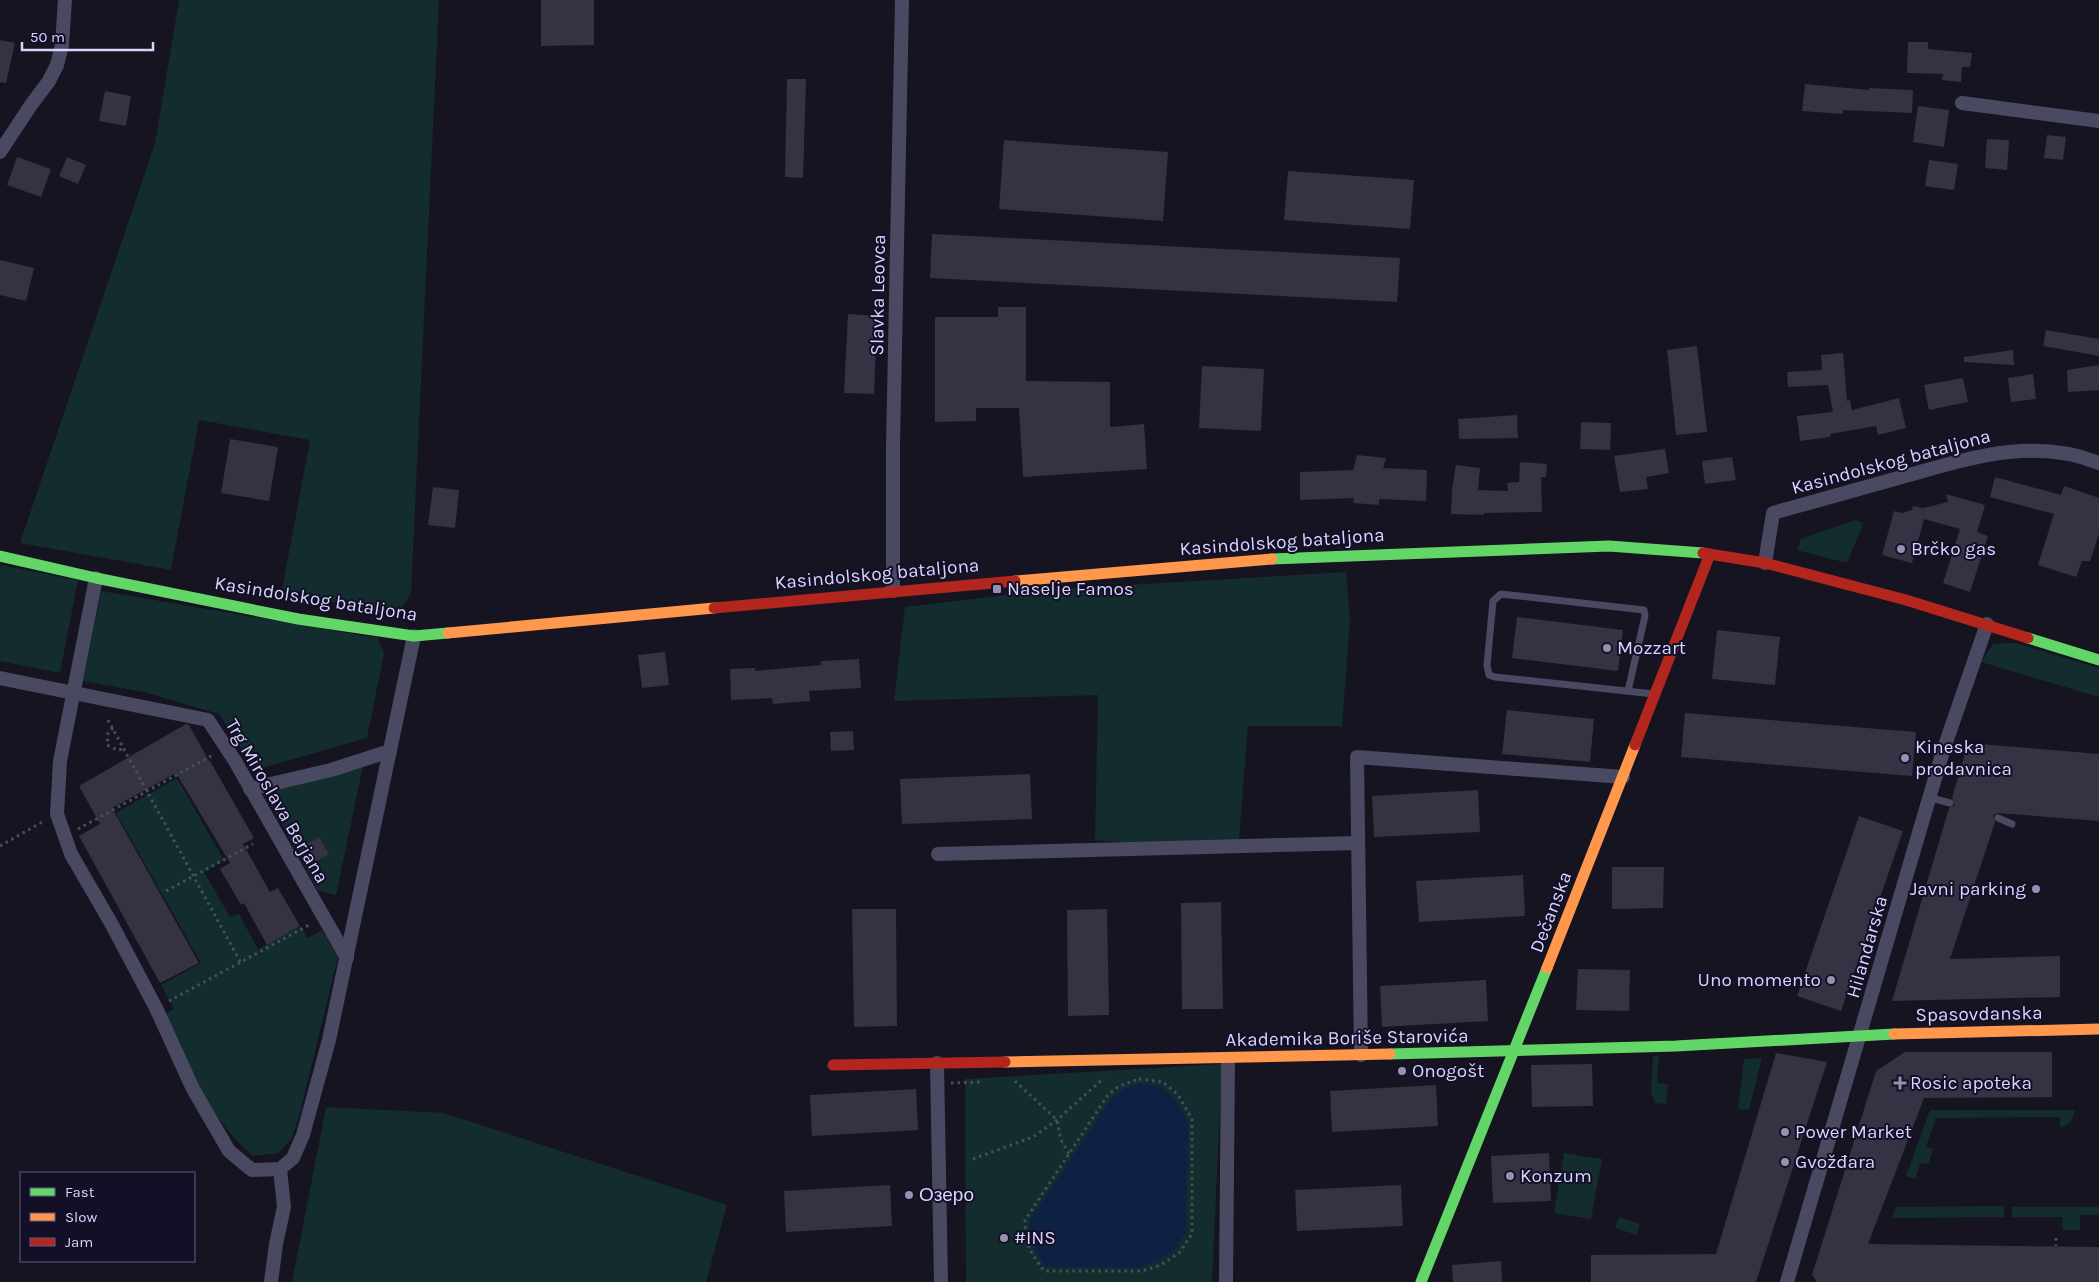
<svg xmlns="http://www.w3.org/2000/svg" width="2099" height="1282" viewBox="0 0 2099 1282" font-family="Karla,sans-serif">
	<style>
		.green { fill: #132c2d }
		.water { fill: #0d2144 }
		.building { fill: #343243 }
		.lines { fill: none; stroke-linecap: round; stroke-linejoin: round }
		.path { stroke: #44505f; stroke-width: 3; stroke-dasharray: 2.5 4; stroke-linecap: butt }
		.lane { stroke: #4a4962; stroke-width: 7 }
		.street { stroke: #4a4962; stroke-width: 14 }
		.fast { stroke: #63d668; stroke-width: 11 }
		.slow { stroke: #ff974d; stroke-width: 11 }
		.jam { stroke: #b3261e; stroke-width: 11 }
		.poi-dot { fill: #9591b1; stroke: #130f26; stroke-width: 2 }
		.labels { text-anchor: middle; dominant-baseline: central; stroke-width: 4; stroke-linejoin: round; paint-order: stroke }
		.street-label { font-size: 19px; fill: #d9d4ff; stroke: #130f26 }
		.poi-label { font-size: 19px; fill: #d9d4ff; stroke: #130f26; text-anchor: start }
	</style>
	<rect width="100%" height="100%" fill="#161421"/>
	<g class="green">
		<path d="M179 0H439L411 593 396 617 282 590 310 440 199 420 171 570 20 543 155 143Z"/>
		<path d="M1855 520 1861 522 1862 527 1847 563 1797 550 1801 539Z"/>
		<path d="M0 565 78 580 60 673 0 661Z"/>
		<path d="M1346 572 1350 621 1342 726H1248L1238 851 1095 840 1098 695 894 701 905 607 1059 589Z"/>
		<path d="M101 591 378 638 384 653 367 738 255 770 219 714 144 692 83 681Z"/>
		<path d="M2015 643 2099 668V697L1981 662 1993 644Z"/>
		<path d="M364 761 336 895 318 891 264 791Z"/>
		<path d="M177 778 224 860 204 872 230 917 239 914 258 949 301 926 308 938 322 930 338 957 299 1117 291 1139 278 1153 253 1156C210 1120 187 1064 166 1014L174 1009 161 985 201 963 116 813Z"/>
		<path d="M1653 1056H1659L1657 1083 1668 1084 1666 1104 1655 1103 1651 1092Z"/>
		<path d="M1762 1058 1749 1110 1738 1109 1744 1059Z"/>
		<path d="M1222 1064 1212 1282H966L965 1079Z"/>
		<path d="M326 1107 444 1113 727 1205 706 1282H292Z"/>
		<path d="M1930 1110H2075L2071 1122 2060 1128V1117L1936 1118 1926 1147 1933 1149 1929 1163 1920 1164 1915 1179 1906 1176Z"/>
		<path d="M1564 1153 1602 1159 1591 1219 1554 1213Z"/>
		<path d="M2004 1206V1217L1892 1218 1896 1207Z"/>
		<path d="M2012 1207H2099V1215H2080V1230H2063L2062 1217H2012Z"/>
		<path d="M1619 1217 1640 1224 1637 1235 1615 1228Z"/>
	</g>
	<path class="water" d="M1138 1084 1159 1086 1174 1098 1188 1121 1186 1232 1175 1249 1159 1260 1141 1267H1045L1030 1238V1220L1111 1099 1124 1089Z"/>
	<g class="building">
		<path d="M541 0H594V45L541 46Z"/>
		<path d="M0 40 15 43 6 83 0 82Z"/>
		<path d="M1908 42H1928V49L1972 53 1970 67H1962L1961 82 1942 80 1943 74 1907 73Z"/>
		<path d="M787 79H806L803 178 785 177Z"/>
		<path d="M1805 84 1869 90V88L1913 90 1912 113 1843 110V114L1802 111Z"/>
		<path d="M105 91 131 96 126 126 99 121Z"/>
		<path d="M1918 106 1949 110 1944 147 1913 142Z"/>
		<path d="M2047 135 2066 137 2063 160 2044 158Z"/>
		<path d="M1987 139 2009 140 2007 170 1985 168Z"/>
		<path d="M1004 140 1168 152 1163 221 999 209Z"/>
		<path d="M17 157 51 169 41 197 7 185Z"/>
		<path d="M67 157 86 165 78 184 59 176Z"/>
		<path d="M1929 160 1958 164 1954 190 1925 186Z"/>
		<path d="M1288 171 1414 180 1410 229 1284 220Z"/>
		<path d="M932 234 1400 258 1397 302 930 278Z"/>
		<path d="M0 260 34 268 26 301 0 295Z"/>
		<path d="M998 307H1026V381L1110 382V427L1144 424 1147 469 1023 477 1019 408H976V421L935 422V317H998Z"/>
		<path d="M848 314 877 316 874 394 844 393Z"/>
		<path d="M2046 330 2099 339V356L2043 346Z"/>
		<path d="M1697 346 1707 432 1676 435 1667 350Z"/>
		<path d="M2013 350 2014 365 1964 362V357Z"/>
		<path d="M1843 353 1847 401 1850 400 1852 410 1899 398 1906 428 1878 435 1876 426 1830 434V437L1800 441 1797 416 1833 412 1828 385 1788 387 1787 372 1822 370 1821 355Z"/>
		<path d="M2099 365V390L2068 392 2067 370Z"/>
		<path d="M1202 366 1264 369 1261 431 1199 428Z"/>
		<path d="M2033 374 2036 399 2011 402 2008 378Z"/>
		<path d="M1963 378 1968 402 1929 410 1924 385Z"/>
		<path d="M1517 415 1518 438 1459 439 1458 419Z"/>
		<path d="M1581 422 1611 423 1610 450 1580 449Z"/>
		<path d="M230 439 278 447 269 501 221 493Z"/>
		<path d="M1665 449 1669 473 1646 477 1648 489 1620 492 1614 456Z"/>
		<path d="M1357 455 1386 458 1383 468 1427 470 1426 501 1379 499V505L1353 503 1354 498 1300 500V472L1353 470Z"/>
		<path d="M1732 457 1736 480 1705 484 1702 461Z"/>
		<path d="M1520 462 1547 464 1546 477H1541L1542 512 1484 513V515L1451 514 1452 490 1456 465 1480 468 1478 490 1508 491 1507 483 1519 482Z"/>
		<path d="M1995 477 2061 495 2064 486 2099 498V534L2090 561H2082L2076 577 2038 565 2054 514 1990 497Z"/>
		<path d="M433 487 459 490 455 528 428 525Z"/>
		<path d="M1946 494 1985 505 1977 532 1988 536 1970 592 1943 583 1960 529 1924 519 1912 563 1882 555 1894 511 1902 513 1912 510 1913 506 1923 508 1948 502Z"/>
		<path d="M1517 617 1623 630 1618 671 1512 658Z"/>
		<path d="M1717 630 1780 637 1775 685 1712 679Z"/>
		<path d="M665 652 669 685 642 688 638 655Z"/>
		<path d="M859 659 861 688 809 691 810 701 773 704 772 698 731 700 730 669 755 668V671L821 665V661Z"/>
		<path d="M1507 710 1594 719 1590 762 1502 754Z"/>
		<path d="M1685 713 1916 732 1912 776 1681 757Z"/>
		<path d="M186 724 189 725 209 761H210L254 838 243 844 270 892 278 888 300 926 267 945 244 903 241 905 220 869 230 863 176 773 112 808 199 963 160 983 79 836 100 824 79 786Z"/>
		<path d="M853 731 854 750 831 751 830 732Z"/>
		<path d="M1968 743 2099 754V821L1998 813 1993 815 1995 822 1950 959 2060 956V997L1892 1001 1949 808 1955 805 1952 798Z"/>
		<path d="M1030 774 1032 819 902 824 900 779Z"/>
		<path d="M1478 790 1480 832 1374 837 1372 796Z"/>
		<path d="M1859 816 1903 831 1841 1011 1797 996Z"/>
		<path d="M319 837 329 854 312 864 302 847Z"/>
		<path d="M1612 867H1664L1663 908 1612 909Z"/>
		<path d="M1523 875 1525 916 1419 922 1416 881Z"/>
		<path d="M1221 902 1223 1009H1182L1181 903Z"/>
		<path d="M852 909H896L897 1026 854 1027Z"/>
		<path d="M1107 909 1109 1015 1068 1016 1067 910Z"/>
		<path d="M1578 969 1630 970 1629 1011 1576 1010Z"/>
		<path d="M1486 980 1488 1021 1382 1027 1380 986Z"/>
		<path d="M1905 1052H2052V1097L1924 1098 1868 1244 2099 1247V1282H1817L1812 1275 1876 1071Z"/>
		<path d="M1776 1053 1827 1062 1756 1282H1591V1255L1716 1254Z"/>
		<path d="M1592 1064 1593 1106 1532 1107 1531 1065Z"/>
		<path d="M1436 1085 1438 1126 1332 1132 1330 1091Z"/>
		<path d="M916 1089 918 1130 812 1136 810 1095Z"/>
		<path d="M1549 1153 1551 1201 1493 1203 1491 1156Z"/>
		<path d="M890 1185 892 1226 786 1232 784 1191Z"/>
		<path d="M1401 1185 1403 1226 1297 1231 1295 1190Z"/>
		<path d="M1501 1261 1502 1282H1453L1452 1265Z"/>
	</g>
	<g class="lines">
		<g class="path">
			<path d="M108 720 241 963"/>
			<path d="M113 728 108 733 107 745 117 750 125 749"/>
			<path d="M78 829 213 755"/>
			<path d="M0 846 44 821"/>
			<path d="M166 891 253 844"/>
			<path d="M169 1001 311 924"/>
			<path d="M1139 1079 1163 1082 1178 1095 1192 1119V1234L1179 1253 1161 1265 1142 1271H1044C1030 1252 1025 1244 1025 1220L1108 1095 1119 1086Z"/>
			<path d="M1015 1081 1057 1120 1061 1140 1069 1154"/>
			<path d="M951 1083 982 1082"/>
			<path d="M973 1159 1033 1137 1057 1120 1104 1078"/>
			<path d="M2056 1238V1246"/>
		</g>
		<g class="lane">
			<path d="M1628 691 1645 616 1644 610 1501 594 1493 601 1487 665 1489 675 1495 677 1654 694"/>
			<path d="M1931 798 1950 803"/>
			<path d="M1998 818 2012 824"/>
		</g>
		<g class="street">
			<path d="M1962 103 2099 121"/>
			<path d="M0 152 31 105 49 81 57 65 62 45 65 0"/>
			<path d="M1765 563 1773 513C1816 501 1859 489 1902 477 1967 459 2033 436 2099 463"/>
			<path d="M96 578 60 761 57 814 71 854 111 923 156 1008 193 1089 229 1151 252 1170 280 1169 293 1158 303 1135 329 1040 414 636"/>
			<path d="M893 591V446L902 0"/>
			<path d="M0 678 208 720 235 761 347 958"/>
			<path d="M250 789 331 770 390 751"/>
			<path d="M938 854 1358 843"/>
			<path d="M1361 1055 1357 757 1623 777"/>
			<path d="M937 1063 941 1282"/>
			<path d="M271 1282 276 1244 284 1207 280 1169"/>
			<path d="M1226 1282 1228 1059"/>
			<path d="M1787 1282 1943 751 1987 624"/>
		</g>
		<g class="fast">
			<path d="M0 556 96 578 298 619 414 636 448 633"/>
			<path d="M1272 559 1609 546 1703 553"/>
			<path d="M2028 638 2099 660"/>
			<path d="M1390 1054 1676 1046 1894 1034"/>
			<path d="M1421 1282 1547 968"/>
		</g>
		<g class="slow">
			<path d="M1015 581 1272 559"/>
			<path d="M448 633 714 608"/>
			<path d="M1547 968 1635 745"/>
			<path d="M1894 1034 2099 1029"/>
			<path d="M1005 1062 1390 1054"/>
		</g>
		<g class="jam">
			<path d="M1703 553 1765 563 1906 600 2028 638"/>
			<path d="M714 608 1015 581"/>
			<path d="M1635 745 1710 554"/>
			<path d="M833 1065 1005 1062"/>
		</g>
	</g>
	<g class="poi-dot">
		<circle cx="1901" cy="549" r="5"/>
		<rect x="992" y="584" width="10" height="10" rx="2.5"/>
		<circle cx="1607" cy="648" r="5"/>
		<circle cx="1905" cy="758" r="5"/>
		<circle cx="2036" cy="889" r="5"/>
		<circle cx="1831" cy="980" r="5"/>
		<circle cx="1402" cy="1071" r="5"/>
		<path d="M1897.5 1075.5h5v5h5v5h-5v5h-5v-5h-5v-5h5z"/>
		<circle cx="1785" cy="1132" r="5"/>
		<circle cx="1785" cy="1162" r="5"/>
		<circle cx="1510" cy="1176" r="5"/>
		<circle cx="909" cy="1195" r="5"/>
		<circle cx="1004" cy="1238" r="5"/>
	</g>
	<g class="labels">
		<g class="street-label">
			<text transform="translate(878 295) rotate(-89)">Slavka Leovca</text>
			<text transform="translate(1891 462) rotate(-15)">Kasindolskog bataljona</text>
			<text transform="translate(1282 542) rotate(-4)">Kasindolskog bataljona</text>
			<text transform="translate(877 574) rotate(-5)">Kasindolskog bataljona</text>
			<text transform="translate(316 599) rotate(9)">Kasindolskog bataljona</text>
			<text transform="translate(277 801) rotate(60)">Trg Miroslava Berjana</text>
			<text transform="translate(1551 912) rotate(-69)">Dečanska</text>
			<text transform="translate(1867 947) rotate(-74)">Hilandarska</text>
			<text transform="translate(1979 1014) rotate(-1)">Spasovdanska</text>
			<text transform="translate(1347 1038) rotate(-1)">Akademika Boriše Starovića</text>
		</g>
		<g class="poi-label">
			<text x="1911" y="549">Brčko gas</text>
			<text x="1007" y="589">Naselje Famos</text>
			<text x="1617" y="648">Mozzart</text>
			<text x="1915" y="747">Kineska<tspan x="1915" dy="22">prodavnica</tspan></text>
			<text x="2026" y="889" text-anchor="end">Javni parking</text>
			<text x="1821" y="980" text-anchor="end">Uno momento</text>
			<text x="1412" y="1071">Onogošt</text>
			<text x="1910" y="1083">Rosic apoteka</text>
			<text x="1795" y="1132">Power Market</text>
			<text x="1795" y="1162">Gvožđara</text>
			<text x="1520" y="1176">Konzum</text>
			<text x="919" y="1195">Озеро</text>
			<text x="1014" y="1238">#INS</text>
		</g>
	</g>
	<rect x="20" y="1172" width="175" height="90" fill="#130f26" stroke="#625e7d"/>
	<rect x="30" y="1188" width="25" height="8" fill="#63d668" stroke="#625e7d"/>
	<text x="65" y="1197" font-size="15" fill="#d9d4ff">Fast</text>
	<rect x="30" y="1213" width="25" height="8" fill="#ff974d" stroke="#625e7d"/>
	<text x="65" y="1222" font-size="15" fill="#d9d4ff">Slow</text>
	<rect x="30" y="1238" width="25" height="8" fill="#b3261e" stroke="#625e7d"/>
	<text x="65" y="1247" font-size="15" fill="#d9d4ff">Jam</text>
	<path d="M22 42v8h131v-8" fill="none" stroke="#d9d4ff" stroke-width="2.5"/>
	<text x="30" y="42" font-size="15" fill="#d9d4ff" stroke="#130f26" stroke-width="4" paint-order="stroke">50 m</text>
</svg>
